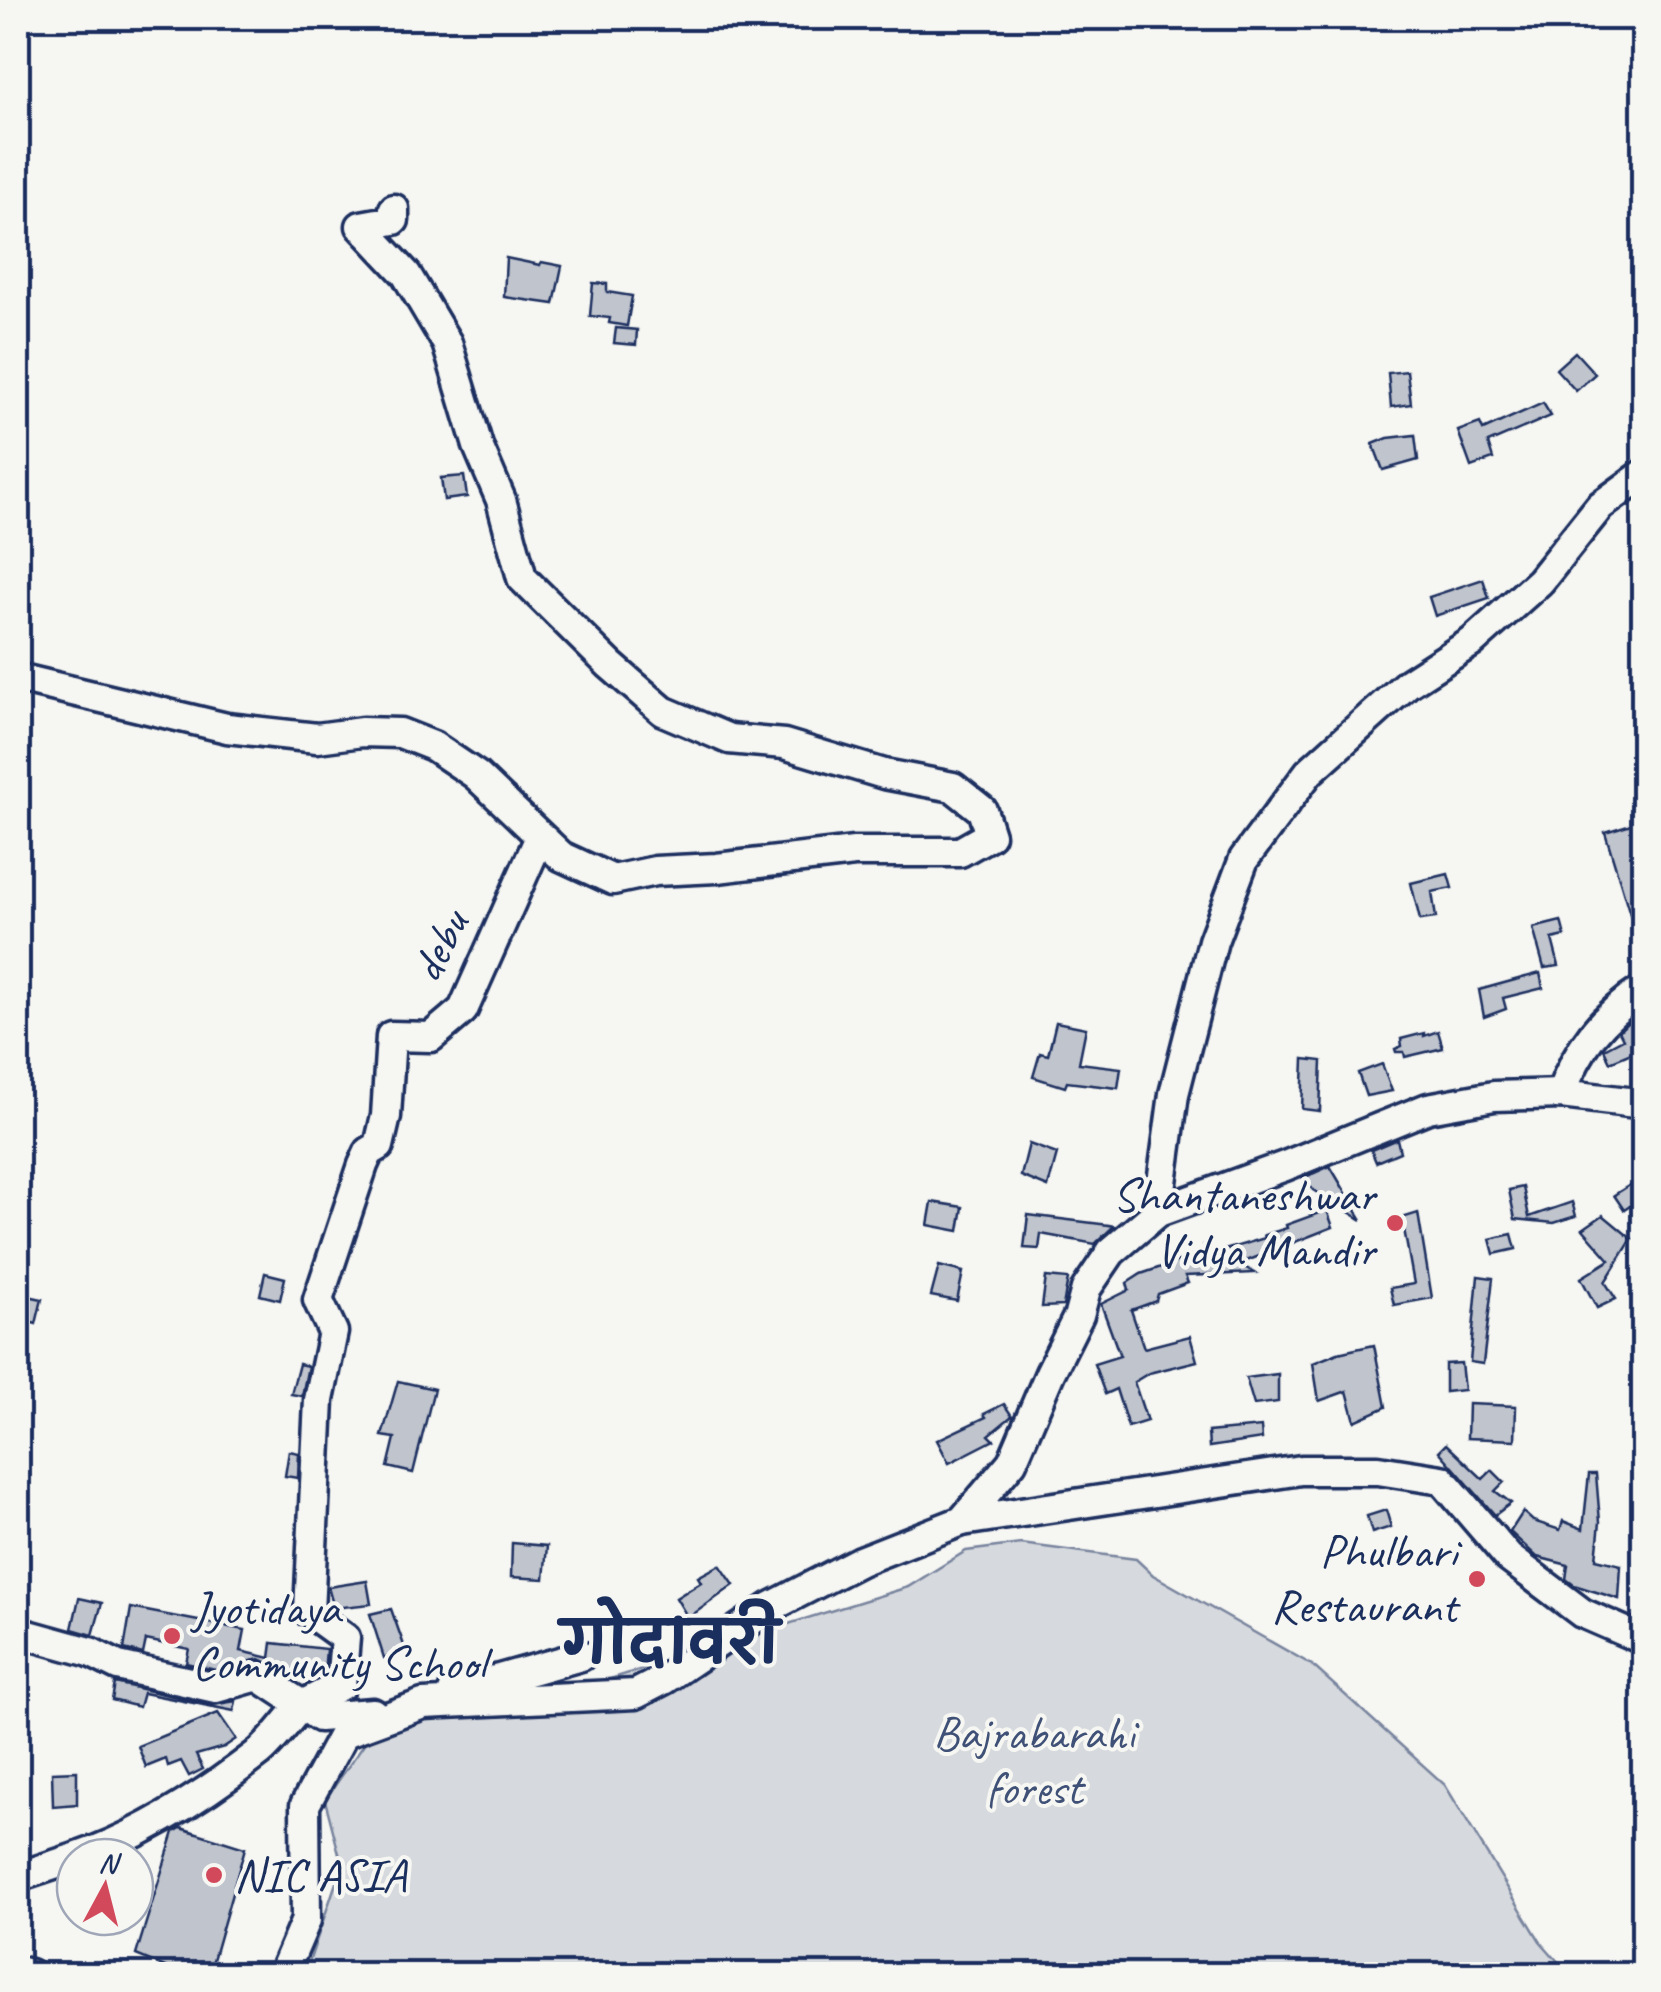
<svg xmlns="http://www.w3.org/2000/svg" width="1661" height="1992" viewBox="0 0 1661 1992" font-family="Caveat,'Playpen Sans Deva',sans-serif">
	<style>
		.green { fill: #d6d9dd; stroke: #78849e; stroke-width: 2.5 }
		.building { fill: #c0c4cd; stroke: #1b2f5e; stroke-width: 2.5 }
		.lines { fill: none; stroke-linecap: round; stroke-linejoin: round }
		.minor-casing { stroke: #1b2f5e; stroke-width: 35 }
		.minor { stroke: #f6f6f2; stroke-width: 28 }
		.poi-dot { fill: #d1495b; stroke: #f6f6f2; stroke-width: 4 }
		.labels { text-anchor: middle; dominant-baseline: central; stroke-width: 8; stroke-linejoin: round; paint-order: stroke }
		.street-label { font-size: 48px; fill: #1b2f5e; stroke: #f6f6f2 }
		.poi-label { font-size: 48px; fill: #1b2f5e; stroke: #f6f6f2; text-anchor: end }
		.park-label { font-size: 48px; fill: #405177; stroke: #f6f6f2 }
		.district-label { font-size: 58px; font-weight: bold; fill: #1b2f5e; stroke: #f6f6f2 }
	</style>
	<rect width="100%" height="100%" fill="#f6f6f2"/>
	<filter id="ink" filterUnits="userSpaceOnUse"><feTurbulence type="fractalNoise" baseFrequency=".01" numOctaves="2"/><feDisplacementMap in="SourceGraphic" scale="20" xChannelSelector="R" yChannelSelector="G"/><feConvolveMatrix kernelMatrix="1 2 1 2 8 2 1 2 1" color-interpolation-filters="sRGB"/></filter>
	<g filter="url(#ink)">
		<path class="green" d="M1021 1544 1136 1559 1153 1575 1312 1665 1445 1785 1540 1941 1569 1974H305L342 1865 325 1800 368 1738 427 1715 571 1691 908 1587 966 1551Z"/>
		<g class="building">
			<path d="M506 258 540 265 541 262 562 266 554 304 504 297Z"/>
			<path d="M593 283 607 284V292L632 296 627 326 609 323 610 318 590 316Z"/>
			<path d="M616 328 637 330 636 345 614 343Z"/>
			<path d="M1575 352 1595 374 1576 391 1556 369Z"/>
			<path d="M1407 371 1411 404 1391 407 1388 373Z"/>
			<path d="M1543 403 1551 416 1488 443 1493 459 1471 467 1458 431 1480 423 1483 430Z"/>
			<path d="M1415 435 1418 460 1383 470 1373 444 1388 438Z"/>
			<path d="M464 476 467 497 444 500 441 478Z"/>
			<path d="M1483 579 1489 598 1435 616 1429 597Z"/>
			<path d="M1644 820V946L1640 947 1605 832Z"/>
			<path d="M1448 874 1452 888 1432 892 1436 918 1420 920 1411 883Z"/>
			<path d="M1561 921 1565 936 1552 939 1559 966 1544 968 1533 928Z"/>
			<path d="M1540 973 1543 988 1503 998 1506 1009 1484 1017 1479 990Z"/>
			<path d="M1644 1016V1075L1631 1053 1610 1062 1604 1049 1623 1039 1619 1031 1626 1024Z"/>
			<path d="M1056 1022 1086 1028 1079 1063 1121 1068 1118 1088 1067 1082 1065 1087 1033 1077 1040 1053 1048 1055Z"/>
			<path d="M1438 1031 1443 1048 1405 1057 1404 1052H1396L1395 1049 1402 1046 1401 1039 1424 1033V1036Z"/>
			<path d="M1304 1059 1322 1061 1320 1111 1302 1109Z"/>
			<path d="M1382 1064 1392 1091 1366 1096 1358 1073Z"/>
			<path d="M1397 1139 1400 1152 1376 1162 1371 1150Z"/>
			<path d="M1029 1144 1057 1154 1048 1187 1021 1176Z"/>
			<path d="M1330 1166 1362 1220 1313 1190 1303 1178Z"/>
			<path d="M1644 1176V1197L1624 1210 1614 1195Z"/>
			<path d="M1523 1187 1529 1217 1572 1202 1576 1216 1554 1223 1515 1219 1509 1190Z"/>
			<path d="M932 1202 963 1207 959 1231 928 1225Z"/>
			<path d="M1327 1210 1333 1227 1239 1264 1255 1273 1185 1276 1188 1283 1158 1294 1156 1301 1131 1310 1144 1348 1190 1336 1197 1361 1149 1373 1134 1382 1147 1421 1128 1427 1116 1389 1105 1394 1094 1364 1120 1356 1101 1304 1129 1290 1127 1283 1141 1274 1196 1255 1199 1263 1212 1256 1203 1244 1218 1252 1265 1238 1264 1235 1287 1228 1286 1225Z"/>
			<path d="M1418 1213 1432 1298 1394 1305 1390 1288 1414 1284 1402 1218Z"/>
			<path d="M1028 1215 1109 1225 1114 1226 1095 1244 1041 1234 1039 1249 1024 1248Z"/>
			<path d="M1603 1215 1632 1239 1605 1282 1616 1299 1597 1308 1581 1278 1610 1260 1583 1229Z"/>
			<path d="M1512 1234 1516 1249 1494 1254 1490 1239Z"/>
			<path d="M939 1266 963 1272 957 1301 931 1296Z"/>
			<path d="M265 1273 285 1278 280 1300 260 1295Z"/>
			<path d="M1478 1276 1493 1278 1483 1364 1470 1362Z"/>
			<path d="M1046 1277 1068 1279 1063 1306 1042 1307Z"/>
			<path d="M19 1294 42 1299 36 1324 18 1319Z"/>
			<path d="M1374 1345 1386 1407 1355 1421 1347 1391 1319 1401 1313 1363 1338 1353Z"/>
			<path d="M1461 1363 1464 1390 1445 1392V1364Z"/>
			<path d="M299 1364 308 1366 302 1396 291 1394Z"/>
			<path d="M1278 1374V1402L1254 1405 1246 1378Z"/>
			<path d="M398 1381 434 1389 413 1473 388 1467 395 1438 382 1436Z"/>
			<path d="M1004 1404 1012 1416 989 1435 994 1440 949 1463 937 1440 986 1417 984 1414Z"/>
			<path d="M1468 1404 1516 1406 1515 1440 1467 1438Z"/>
			<path d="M1261 1427 1262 1439 1209 1447 1208 1432Z"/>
			<path d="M1446 1444 1483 1479 1492 1470 1504 1482 1495 1491 1511 1503 1495 1515 1439 1451Z"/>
			<path d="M289 1451 299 1453 298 1478 285 1476Z"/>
			<path d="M1589 1474H1596L1600 1522 1596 1559 1621 1565 1619 1599 1574 1585 1566 1579 1568 1565 1537 1557 1510 1532 1523 1512 1533 1521 1560 1530 1563 1521 1583 1529Z"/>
			<path d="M1386 1510 1391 1527 1372 1533 1367 1516Z"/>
			<path d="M512 1543 547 1546 544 1579 511 1577Z"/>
			<path d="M720 1565 734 1585 688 1618 676 1598 701 1582 698 1577Z"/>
			<path d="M367 1581 371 1604 334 1608 328 1587Z"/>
			<path d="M79 1598 102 1603 93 1635 72 1629Z"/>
			<path d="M131 1608 245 1630 241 1651 270 1658 272 1643 326 1649 324 1674 319 1677 283 1672 260 1659 215 1670 186 1663 189 1649 146 1640 143 1654 124 1649Z"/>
			<path d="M391 1609 406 1651 384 1658 370 1614Z"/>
			<path d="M115 1683 212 1705 236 1701 234 1711 143 1693 139 1707 112 1700Z"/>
			<path d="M218 1713 236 1739 224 1747 196 1755 203 1769 189 1776 181 1761 168 1766 166 1759 146 1767 138 1746Z"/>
			<path d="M77 1771V1804L53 1806 52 1772Z"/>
			<path d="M181 1828 245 1848 209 1974H182L136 1955 174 1832Z"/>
		</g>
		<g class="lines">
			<g class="minor-casing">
				<g id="minor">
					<path d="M18 678 227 728 317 738 362 732 400 733 433 746 476 775 561 856 613 880 655 871 717 868 854 852H960L990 835 982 810 953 787 884 774 784 744 729 739 663 711 610 665 522 578 501 500 478 446 447 343 406 274 361 226 394 220V209"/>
					<path d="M1561 1094C1577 1048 1602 1016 1644 989"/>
					<path d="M1158 1212 1174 1094 1213 941 1244 859 1309 772 1407 684 1472 642 1540 581 1600 506 1644 474"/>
					<path d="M962 1521 1301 1470H1378L1442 1480 1509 1558 1582 1613 1644 1640"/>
					<path d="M18 1632 90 1652 118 1666 216 1688 258 1676 302 1705 341 1685 345 1638 309 1612 319 1400 333 1332 318 1300 363 1165 369 1152 379 1146 386 1116 391 1036 431 1037 463 1010 540 837"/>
					<path d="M453 1692 581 1656"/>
					<path d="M78 1857C143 1835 206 1794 260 1752 275 1739 288 1720 302 1705L319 1717 373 1713"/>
					<path d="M18 1877 75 1858"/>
					<path d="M18 1971 30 1974"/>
					<path d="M283 1974 306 1920 305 1805 344 1733 423 1704 636 1694 665 1679 771 1607 860 1561 962 1521 1012 1462 1050 1373 1079 1315 1086 1289 1111 1252 1158 1212 1285 1166 1428 1108 1494 1096 1561 1094 1644 1104"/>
				</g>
			</g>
			<use href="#minor" class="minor"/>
		</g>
	</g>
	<g class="poi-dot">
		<circle cx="1395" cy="1223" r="10"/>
		<circle cx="1477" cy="1579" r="10"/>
		<circle cx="172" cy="1636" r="10"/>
		<circle cx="214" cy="1875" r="10"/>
	</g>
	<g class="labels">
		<g class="street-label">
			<text transform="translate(439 946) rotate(-63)">debu</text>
		</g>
		<g class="poi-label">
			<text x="1375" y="1195">Shantaneshwar<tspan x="1375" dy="55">Vidya Mandir</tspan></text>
			<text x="1457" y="1551">Phulbari<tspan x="1457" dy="55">Restaurant</tspan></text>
			<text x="192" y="1608" text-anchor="start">Jyotidaya<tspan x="192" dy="55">Community School</tspan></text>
			<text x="234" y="1875" text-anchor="start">NIC ASIA</text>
		</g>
		<g class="park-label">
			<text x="1034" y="1733">Bajrabarahi<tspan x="1034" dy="55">forest</tspan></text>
		</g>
		<g class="district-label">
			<text x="670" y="1643">गोदावरी</text>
		</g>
	</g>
	<rect width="1661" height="1992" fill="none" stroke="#f6f6f2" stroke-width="60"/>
	<rect x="30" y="30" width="1601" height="1932" fill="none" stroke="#1b2f5e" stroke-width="4" filter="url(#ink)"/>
	<g transform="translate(105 1887) rotate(7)"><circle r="48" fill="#f6f6f2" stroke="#9ea6b7" stroke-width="2.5"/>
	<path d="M0-8L18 38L0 25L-18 38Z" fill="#d1495b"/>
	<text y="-15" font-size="28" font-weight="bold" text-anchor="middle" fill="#1b2f5e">N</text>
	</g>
</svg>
